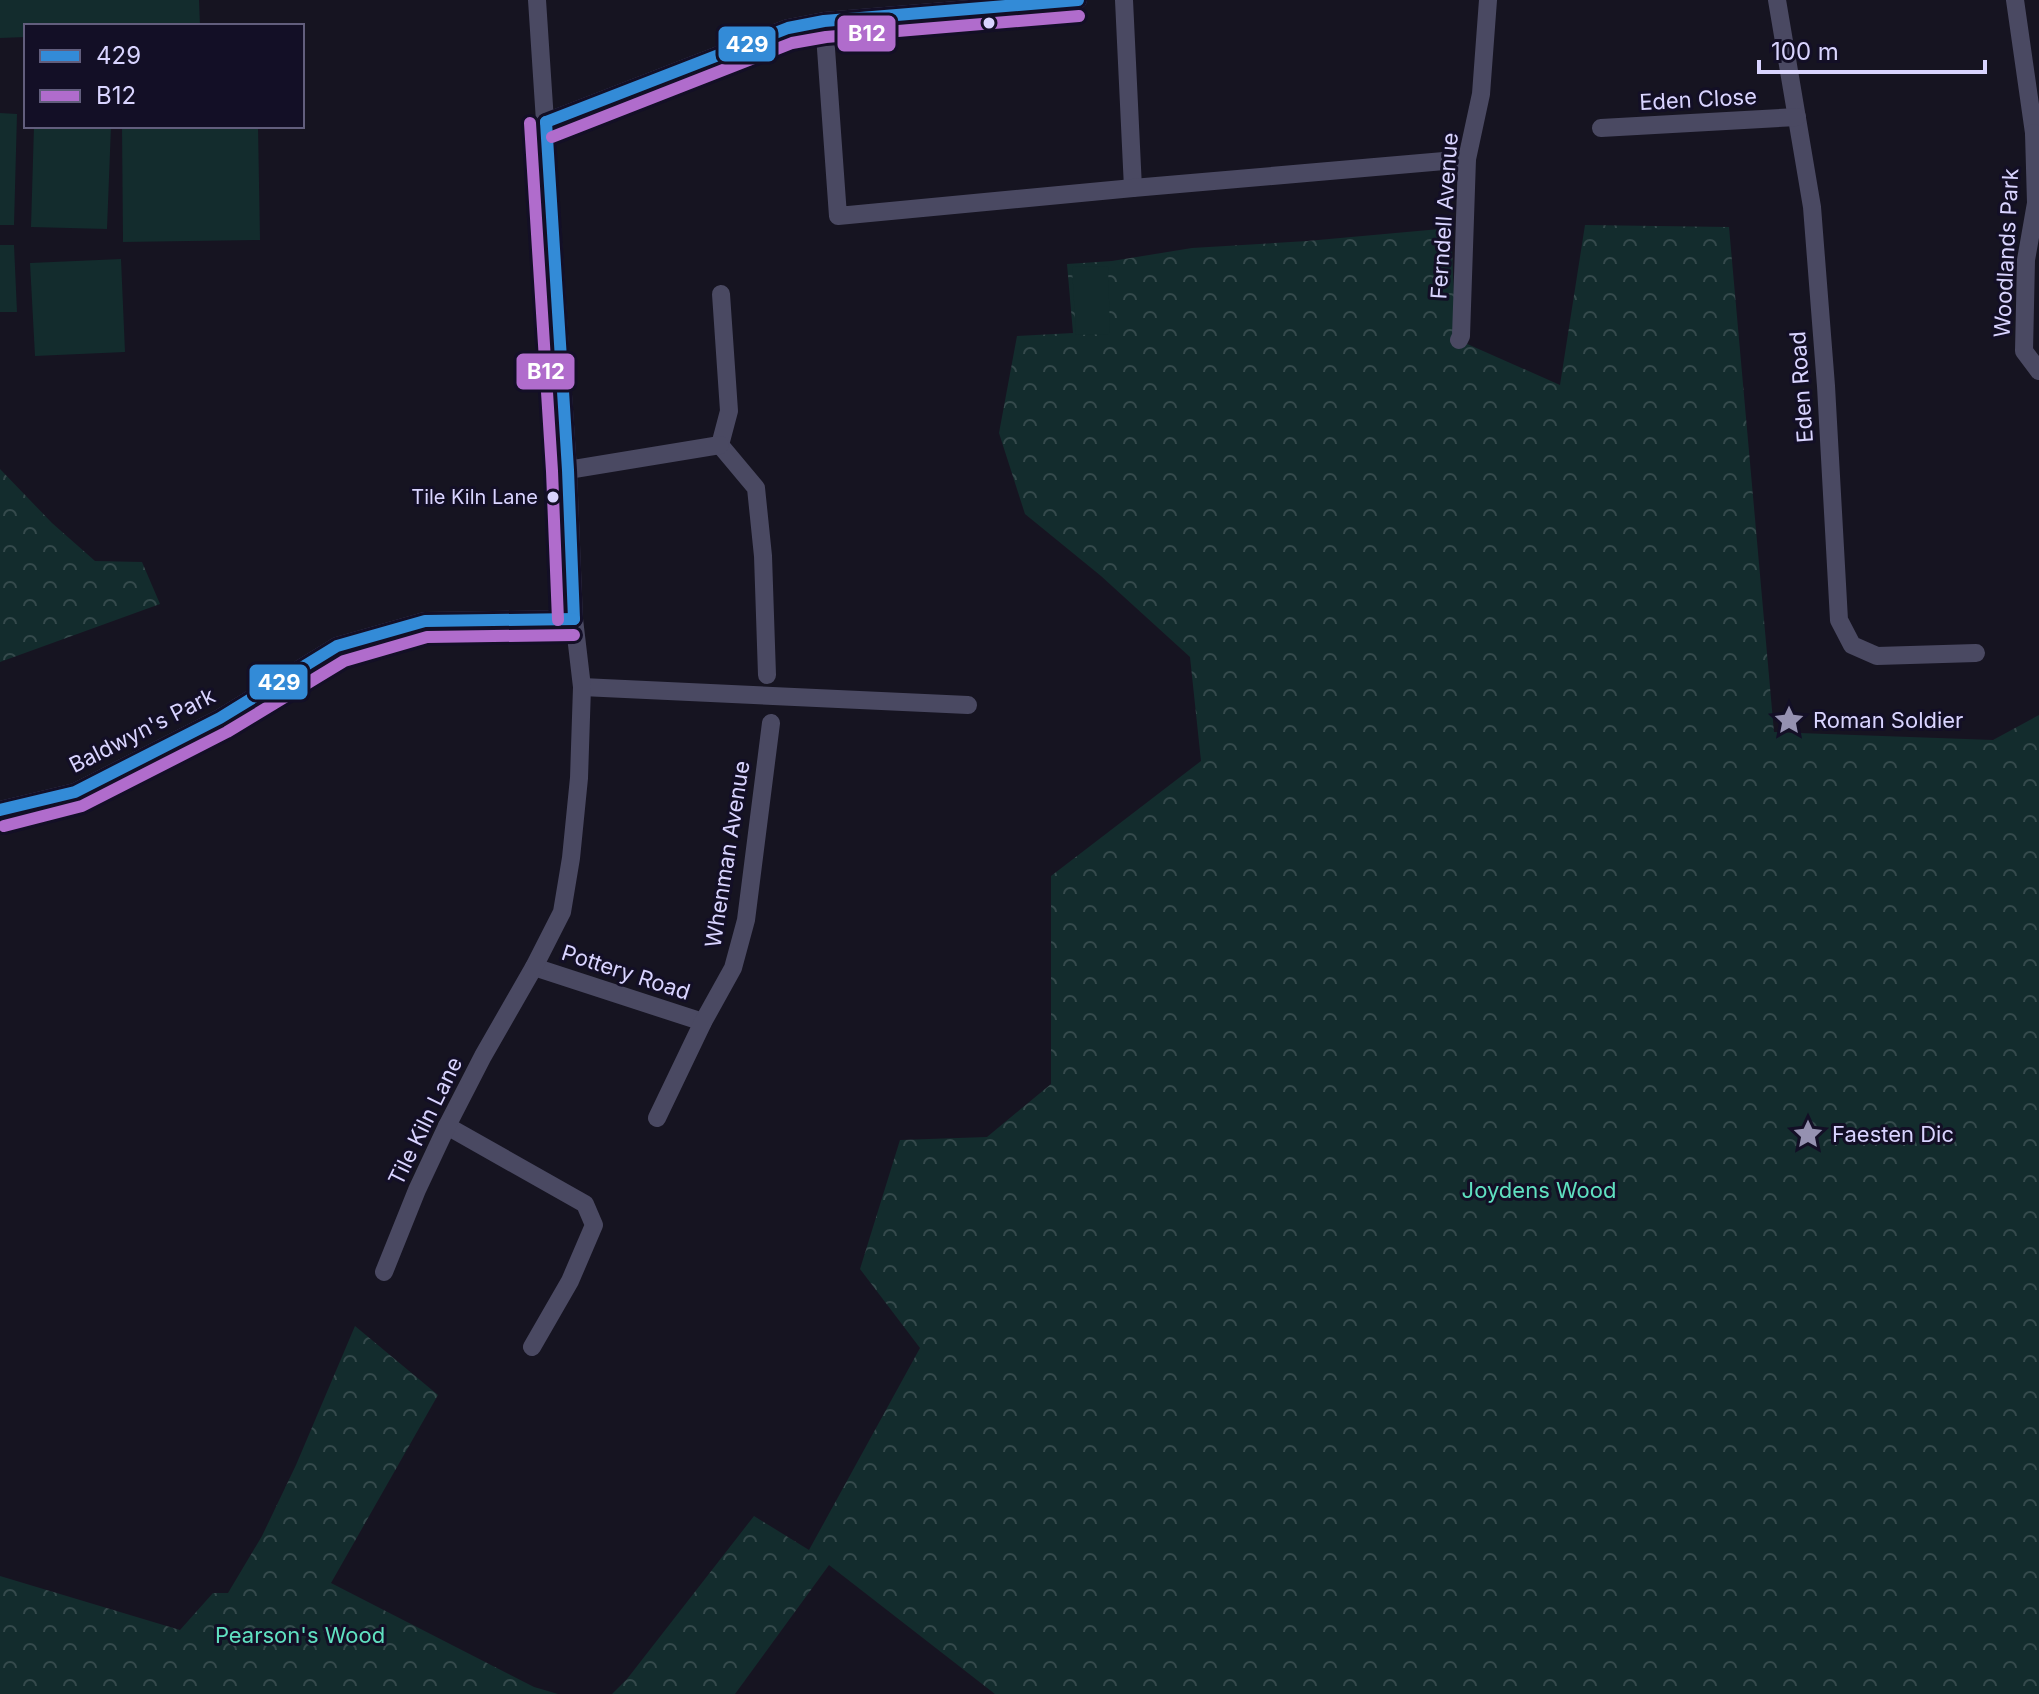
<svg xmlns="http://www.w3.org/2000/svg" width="2039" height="1694" viewBox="0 0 2039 1694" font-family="Inter,sans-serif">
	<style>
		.forest { fill: url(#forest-crowns) }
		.garden { fill: #132c2d }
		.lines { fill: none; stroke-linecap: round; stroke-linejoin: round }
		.minor { stroke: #4a4962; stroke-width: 18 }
		.bus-1-casing { stroke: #130f26; stroke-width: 18 }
		.bus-2-casing { stroke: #130f26; stroke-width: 18 }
		.bus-1 { stroke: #338bd7; stroke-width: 12 }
		.bus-2 { stroke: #b06ccc; stroke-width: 12 }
		.bus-dot { fill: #d9d4ff; stroke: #130f26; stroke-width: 3 }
		.labels { text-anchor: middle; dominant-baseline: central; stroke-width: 6; stroke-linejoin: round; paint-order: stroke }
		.bus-label { font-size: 20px; fill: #d9d4ff; stroke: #130f26; text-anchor: end }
		.street-label { font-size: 22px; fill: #d9d4ff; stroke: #130f26 }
		.poi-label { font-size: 22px; fill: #d9d4ff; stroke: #130f26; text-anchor: start }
		.park-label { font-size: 22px; fill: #5fe0c0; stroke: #130f26 }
		.line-badge { stroke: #130f26; stroke-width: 3 }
		.badge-label { font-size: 22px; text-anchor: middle; font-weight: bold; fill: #fff }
	</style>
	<defs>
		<pattern id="forest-crowns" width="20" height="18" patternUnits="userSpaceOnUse" patternTransform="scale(2)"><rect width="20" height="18" fill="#132c2d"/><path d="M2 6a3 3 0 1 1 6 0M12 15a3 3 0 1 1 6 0" fill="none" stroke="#354a4c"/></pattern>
	</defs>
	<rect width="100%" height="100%" fill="#161421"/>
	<g class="forest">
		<path d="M1585 225 1729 227 1774 732 1993 740 2039 715V1694H995L829 1565 735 1694H612L627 1679 754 1516 809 1550 920 1348 860 1269 900 1140 987 1137 1051 1084V876L1201 761 1190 657 1101 576 1025 514 999 433 1017 336 1073 333 1067 264 1112 261 1192 248 1307 241 1451 228 1456 339 1560 385Z"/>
		<path d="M0 469 52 523 95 561 142 562 160 604 0 662Z"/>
		<path d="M355 1326 438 1395 331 1583 534 1687 558 1694H0V1576L180 1630 213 1593H228L262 1536 296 1465Z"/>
	</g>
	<g class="garden">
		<path d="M0 0H199L200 26H26V37L0 38Z"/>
		<path d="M0 113 17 114 14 225H0Z"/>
		<path d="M34 126H111L107 229 31 227Z"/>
		<path d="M122 126H258L260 240 123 242Z"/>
		<path d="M0 245H14L17 312H0Z"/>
		<path d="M121 259 125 352 35 356 30 263Z"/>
		<path d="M1108 266 1110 334 1076 335 1072 267Z"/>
	</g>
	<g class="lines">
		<g class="minor">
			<path d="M1124 0 1133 188"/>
			<path d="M1777 0 1812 207 1826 386 1839 620 1852 645 1877 656 1976 653"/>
			<path d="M2015 0 2034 133H2039"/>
			<path d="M824 21 838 216 1133 188 1467 159"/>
			<path d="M546 122 788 28 824 21 1078 0"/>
			<path d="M1601 128 1797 117"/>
			<path d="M2034 133 2036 203 2026 260 2024 351 2039 371"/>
			<path d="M1459 340 1461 336 1467 159 1481 94 1488 0"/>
			<path d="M720 445 756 488 763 556 767 675"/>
			<path d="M720 445 729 411 721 294"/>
			<path d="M568 470 720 445"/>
			<path d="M582 687 968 705"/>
			<path d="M0 810 75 792 220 718 337 646 425 621 574 619"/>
			<path d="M534 967 703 1022"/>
			<path d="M657 1118 703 1022 733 968 746 920 771 723"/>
			<path d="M447 1126 585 1204 594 1225 570 1281 532 1347"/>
			<path d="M384 1272 417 1190 447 1126 483 1056 534 967 562 912 571 858 579 778 582 687 574 619 568 470 537 0"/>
		</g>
		<g class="bus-1-casing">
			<g id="bus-1">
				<path d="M546 122 788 28 824 21 1078 0"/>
				<path d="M546 122 568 470 574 619"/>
				<path d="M0 810 75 792 220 718 337 646 425 621 574 619"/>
			</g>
		</g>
		<g class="bus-2-casing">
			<g id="bus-2">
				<path d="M530 123 552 471 558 620"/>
				<path d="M552 137 792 43 826 37 1079 16"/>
				<path d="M4 826 82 806 227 732 344 661 427 637 574 635"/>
			</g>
		</g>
		<use href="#bus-1" class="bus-1"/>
		<use href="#bus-2" class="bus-2"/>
	</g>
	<defs>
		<g id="sight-bare" transform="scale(2.4)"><path d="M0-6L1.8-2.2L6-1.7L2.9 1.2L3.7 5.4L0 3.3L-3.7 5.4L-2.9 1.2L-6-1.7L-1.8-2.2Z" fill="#9591b1" stroke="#130f26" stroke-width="2.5" paint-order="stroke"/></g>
	</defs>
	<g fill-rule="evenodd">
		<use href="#sight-bare" x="1789" y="720"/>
		<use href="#sight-bare" x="1808" y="1134"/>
	</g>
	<g class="bus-dot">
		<circle cx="989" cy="23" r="7"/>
		<circle cx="553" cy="497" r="7"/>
	</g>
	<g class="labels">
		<g class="bus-label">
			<text x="538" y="497">Tile Kiln Lane</text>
		</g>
		<g class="street-label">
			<text transform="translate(1698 99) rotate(-3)">Eden Close</text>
			<text transform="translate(1444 216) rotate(-86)">Ferndell Avenue</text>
			<text transform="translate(2006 253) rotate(-87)">Woodlands Park</text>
			<text transform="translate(1801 387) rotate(-94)">Eden Road</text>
			<text transform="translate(142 730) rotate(-27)">Baldwyn's Park</text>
			<text transform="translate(727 854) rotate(-81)">Whenman Avenue</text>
			<text transform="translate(626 972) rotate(18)">Pottery Road</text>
			<text transform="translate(425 1121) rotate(-64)">Tile Kiln Lane</text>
		</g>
		<g class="poi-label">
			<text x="1813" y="720">Roman Soldier</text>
			<text x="1832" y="1134">Faesten Dic</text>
		</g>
		<g class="park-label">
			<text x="1539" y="1190">Joydens Wood</text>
			<text x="300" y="1635">Pearson's Wood</text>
		</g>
	</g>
	<g class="line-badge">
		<rect x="836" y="14" width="61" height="39" rx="8" fill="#b06ccc"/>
		<rect x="717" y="25" width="60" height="38" rx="8" fill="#338bd7"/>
		<rect x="515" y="352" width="61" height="39" rx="8" fill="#b06ccc"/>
		<rect x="248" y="663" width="61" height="38" rx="8" fill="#338bd7"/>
	</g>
	<g class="badge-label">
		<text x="867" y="41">B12</text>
		<text x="747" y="52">429</text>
		<text x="546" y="379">B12</text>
		<text x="279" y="690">429</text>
	</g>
	<rect x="24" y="24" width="280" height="104" fill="#130f26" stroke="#625e7d" stroke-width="2"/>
	<rect x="40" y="50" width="40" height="12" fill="#338bd7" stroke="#625e7d" stroke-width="2"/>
	<text x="96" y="64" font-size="24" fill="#d9d4ff">429</text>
	<rect x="40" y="90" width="40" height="12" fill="#b06ccc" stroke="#625e7d" stroke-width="2"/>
	<text x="96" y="104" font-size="24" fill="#d9d4ff">B12</text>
	<path d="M1759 60v12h226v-12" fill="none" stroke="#d9d4ff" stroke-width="4"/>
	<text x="1771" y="60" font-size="24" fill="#d9d4ff" stroke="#130f26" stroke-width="6" paint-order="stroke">100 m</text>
</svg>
